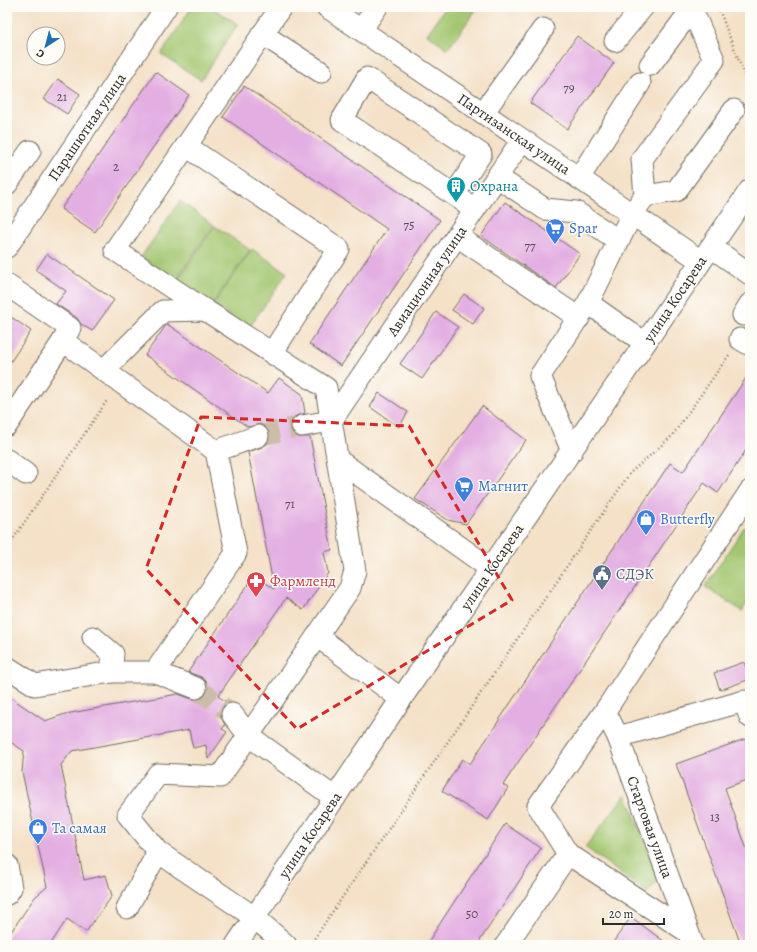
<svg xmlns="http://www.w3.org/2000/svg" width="757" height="952" viewBox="0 0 757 952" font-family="Alegreya,serif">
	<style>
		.green { fill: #a3c670; stroke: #67784e }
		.building { fill: #e3aee2 }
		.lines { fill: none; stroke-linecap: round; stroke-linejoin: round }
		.minor-tunnel { stroke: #ccbda8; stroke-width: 21; stroke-dasharray: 21 10; stroke-linecap: butt }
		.minor-casing { stroke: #716b62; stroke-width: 23 }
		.path { stroke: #716b62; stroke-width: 2.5; stroke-dasharray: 1 3; stroke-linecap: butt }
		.minor { stroke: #fff; stroke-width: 21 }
		.marked { fill: none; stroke: #d62828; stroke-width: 3; stroke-dasharray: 8 5; stroke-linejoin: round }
		.labels { text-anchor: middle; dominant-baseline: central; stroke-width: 3; stroke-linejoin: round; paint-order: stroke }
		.number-label { font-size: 13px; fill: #594c59 }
		.street-label { font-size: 15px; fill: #2b2b2b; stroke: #fdfcf7 }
		.culture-label { font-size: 15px; fill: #0d838f; stroke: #fdfcf7; text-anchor: start }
		.shop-label { font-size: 15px; fill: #366cbe; stroke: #fdfcf7; text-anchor: start }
		.service-label { font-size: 15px; fill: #4e5e75; stroke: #fdfcf7; text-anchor: start }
		.health-label { font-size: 15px; fill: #be3a42; stroke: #fdfcf7; text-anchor: start }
	</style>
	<rect width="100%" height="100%" fill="#fdfcf7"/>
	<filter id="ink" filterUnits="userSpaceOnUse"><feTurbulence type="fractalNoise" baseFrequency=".025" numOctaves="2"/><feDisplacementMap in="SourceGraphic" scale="8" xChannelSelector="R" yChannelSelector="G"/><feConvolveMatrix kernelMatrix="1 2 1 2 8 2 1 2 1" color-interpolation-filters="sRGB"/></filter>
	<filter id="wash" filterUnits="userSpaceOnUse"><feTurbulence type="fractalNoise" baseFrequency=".012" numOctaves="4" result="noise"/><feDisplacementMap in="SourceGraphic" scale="16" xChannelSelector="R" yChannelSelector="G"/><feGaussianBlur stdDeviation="0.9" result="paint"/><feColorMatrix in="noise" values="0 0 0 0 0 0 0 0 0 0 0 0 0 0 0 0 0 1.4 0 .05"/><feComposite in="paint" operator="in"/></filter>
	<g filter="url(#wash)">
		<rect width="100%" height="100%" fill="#f4e1c7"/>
		<g class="green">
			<path d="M192 7H211L238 24 201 80 161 54Z"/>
			<path d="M446 7H478L448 49 427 34Z"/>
			<path d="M180 201 214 225 175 281 141 257Z"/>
			<path d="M215 226 250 250 211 306 176 282Z"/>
			<path d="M252 249 287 273 248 329 213 305Z"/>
			<path d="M744 527 750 531V599L742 611 705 587Z"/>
			<path d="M626 794 660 878 647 893 585 847Z"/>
		</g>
		<g id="blocks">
			<g class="building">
				<path d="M577 36 614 63 567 129 530 103Z"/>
				<path d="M156 72 189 95 95 232 61 209Z"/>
				<path d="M58 79 80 94 67 114 44 99Z"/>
				<path d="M244 86 440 220 341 366 309 344 387 229 223 117Z"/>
				<path d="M505 202 580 254 556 288 481 236Z"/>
				<path d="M47 254 114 300 92 331 81 324 77 318 56 304 66 291 36 270Z"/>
				<path d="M464 294 484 308 473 324 452 310Z"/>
				<path d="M436 312 458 327 422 379 400 364Z"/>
				<path d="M7 314 31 331 7 367Z"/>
				<path d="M167 324 268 393 279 378 302 394 305 413 294 417 291 422 290 428 293 433 298 437H310L332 550 324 552 328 573 303 610 286 598 218 696 228 703 224 705 221 709 220 715 225 725 222 729 227 732 208 759 206 745 193 748 189 730 72 751 61 765 84 880 106 875 112 896 86 932 67 919 50 945H7V938L17 923 35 897 47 887 22 772 24 751 7 740V695L45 721 65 714 178 694 192 699 198 700 203 698 207 693 208 686 206 681 201 677 188 672 254 576 274 589 248 452 262 447 267 444 270 439 269 432 266 427 261 424 248 427 145 355Z"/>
				<path d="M750 372V444L718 493 704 483 503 785 508 788 488 820 442 791 462 759 470 764 670 463 683 472Z"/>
				<path d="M379 393 408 412 399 427 370 407Z"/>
				<path d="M482 406 526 440 466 524 448 520 415 499Z"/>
				<path d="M744 662 750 679 720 690 714 673Z"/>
				<path d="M745 739 750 754V779L725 788 750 858V945H741L676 764Z"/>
				<path d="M505 824 541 848 477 945H426Z"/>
				<path d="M631 917 669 945H611Z"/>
			</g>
		</g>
	</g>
	<g filter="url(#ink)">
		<use href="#blocks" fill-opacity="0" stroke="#716b62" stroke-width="1"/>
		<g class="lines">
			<g class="minor-tunnel">
				<path d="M258 436 302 426"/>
				<path d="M196 688 232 714"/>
			</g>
			<g class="minor-casing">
				<g id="minor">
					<path d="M327 7 701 261"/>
					<path d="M361 30 377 7"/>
					<path d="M262 34 321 72"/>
					<path d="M615 41 643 7"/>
					<path d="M650 65 692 9"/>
					<path d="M483 113 543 29"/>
					<path d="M186 146 339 249 272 353"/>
					<path d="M497 177 545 209 576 212 619 241"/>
					<path d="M579 178 640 83"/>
					<path d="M7 184 30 151"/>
					<path d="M454 195 481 154 367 78 342 120 475 209"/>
					<path d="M645 196 676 191 734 110"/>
					<path d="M457 236 579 318"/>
					<path d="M7 247 166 7"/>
					<path d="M711 247 750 274"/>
					<path d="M7 285 70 328 63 341 216 451 236 553 155 672H111L35 685 7 667"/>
					<path d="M588 303 645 343"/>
					<path d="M205 310 115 250 281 7"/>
					<path d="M743 315 750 304"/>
					<path d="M740 339 750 345"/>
					<path d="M104 370 163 311 205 310 326 388 355 571 350 588 220 777 158 774 128 815 158 852 254 917 286 945"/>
					<path d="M7 425 63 341"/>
					<path d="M302 426 331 421 522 140"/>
					<path d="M216 451 258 436"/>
					<path d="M572 451 540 376 588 303 632 214 645 196 642 159 714 60 691 7"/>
					<path d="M7 460 26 474"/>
					<path d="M338 460 491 569"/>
					<path d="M317 636 401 699"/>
					<path d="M93 637 113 654 111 672"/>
					<path d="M155 672 196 688"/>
					<path d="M605 711 618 737 693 945"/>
					<path d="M232 714 249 736 335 798"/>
					<path d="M618 737 744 701 750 717"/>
					<path d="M568 854 688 932"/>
					<path d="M7 865 11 888 7 894"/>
					<path d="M127 908 158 852"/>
					<path d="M236 945 401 699 750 190"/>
					<path d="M506 945 568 854 538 806 605 711 750 491"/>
				</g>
			</g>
			<g class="path">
				<path d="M718 7 750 89"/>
				<path d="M7 548 108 399"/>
				<path d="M310 945 630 473 672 436 729 355"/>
			</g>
			<use href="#minor" class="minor"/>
		</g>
	</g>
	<path class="marked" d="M201 417 409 426 512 600 297 729 146 569Z"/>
	<defs>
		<g id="building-pin" transform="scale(1)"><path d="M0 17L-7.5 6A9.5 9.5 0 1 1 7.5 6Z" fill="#0f9aa8" stroke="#fdfcf7"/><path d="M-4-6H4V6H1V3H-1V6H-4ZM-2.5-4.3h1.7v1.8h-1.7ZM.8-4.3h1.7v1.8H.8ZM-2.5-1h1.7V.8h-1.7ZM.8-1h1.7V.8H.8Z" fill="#fff"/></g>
		<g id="supermarket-pin" transform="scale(1)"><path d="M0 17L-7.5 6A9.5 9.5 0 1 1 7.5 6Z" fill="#3f7fe0" stroke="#fdfcf7"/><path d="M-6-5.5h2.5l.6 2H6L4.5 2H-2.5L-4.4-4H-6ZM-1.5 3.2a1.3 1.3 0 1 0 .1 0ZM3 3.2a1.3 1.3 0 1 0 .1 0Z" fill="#fff"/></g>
		<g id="shop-pin" transform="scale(1)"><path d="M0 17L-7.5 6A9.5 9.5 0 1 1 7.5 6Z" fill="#3f7fe0" stroke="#fdfcf7"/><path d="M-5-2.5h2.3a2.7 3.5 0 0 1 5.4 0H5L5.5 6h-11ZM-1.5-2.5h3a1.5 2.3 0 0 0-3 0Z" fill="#fff"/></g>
		<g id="civic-pin" transform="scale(1)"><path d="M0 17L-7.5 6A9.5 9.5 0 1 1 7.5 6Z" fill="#5c6f8a" stroke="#fdfcf7"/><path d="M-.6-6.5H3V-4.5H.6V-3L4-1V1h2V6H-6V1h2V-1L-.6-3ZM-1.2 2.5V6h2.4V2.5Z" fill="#fff"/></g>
		<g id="pharmacy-pin" transform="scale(1)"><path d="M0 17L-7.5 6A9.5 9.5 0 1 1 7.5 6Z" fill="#e0444e" stroke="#fdfcf7"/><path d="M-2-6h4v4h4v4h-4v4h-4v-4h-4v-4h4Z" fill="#fff"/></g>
	</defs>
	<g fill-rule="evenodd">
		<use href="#building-pin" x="456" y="186"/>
		<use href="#supermarket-pin" x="555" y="228"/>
		<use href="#supermarket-pin" x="464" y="486"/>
		<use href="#shop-pin" x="646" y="519"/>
		<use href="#civic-pin" x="602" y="574"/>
		<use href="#pharmacy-pin" x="256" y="581"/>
		<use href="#shop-pin" x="38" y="828"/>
	</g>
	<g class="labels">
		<g class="number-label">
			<text x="569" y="87">79</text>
			<text x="62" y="96">21</text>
			<text x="116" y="166">2</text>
			<text x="409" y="224">75</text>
			<text x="530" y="245">77</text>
			<text x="290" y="503">71</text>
			<text x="715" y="816">13</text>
			<text x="472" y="913">50</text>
		</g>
		<g class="street-label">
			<text transform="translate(87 127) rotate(-56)">Парашютная улица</text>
			<text transform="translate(514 134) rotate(34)">Партизанская улица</text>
			<text transform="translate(427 281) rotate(-56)">Авиационная улица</text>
			<text transform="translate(675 299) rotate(-56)">улица Косарева</text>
			<text transform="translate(492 567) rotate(-56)">улица Косарева</text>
			<text transform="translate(650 827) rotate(70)">Стартовая улица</text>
			<text transform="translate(310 835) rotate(-56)">улица Косарева</text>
		</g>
		<g class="culture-label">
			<text x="470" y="186">Охрана</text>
		</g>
		<g class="shop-label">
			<text x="569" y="228">Spar</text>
			<text x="478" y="486">Магнит</text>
			<text x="660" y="519">Butterfly</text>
			<text x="52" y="828">Та самая</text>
		</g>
		<g class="service-label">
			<text x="616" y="574">СДЭК</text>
		</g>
		<g class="health-label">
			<text x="270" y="581">Фармленд</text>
		</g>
	</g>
	<rect width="757" height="952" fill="none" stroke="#fdfcf7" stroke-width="24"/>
	<g transform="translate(46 46) rotate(216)"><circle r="19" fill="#fdfcf7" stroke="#a9a8a5"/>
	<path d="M0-3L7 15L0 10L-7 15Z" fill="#1f6fb2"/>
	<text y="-6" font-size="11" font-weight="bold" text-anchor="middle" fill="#2b2b2b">С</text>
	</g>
	<path d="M603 918v6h61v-6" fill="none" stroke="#2b2b2b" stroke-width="2"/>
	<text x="609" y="918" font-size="12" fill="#2b2b2b" stroke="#fdfcf7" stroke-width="3" paint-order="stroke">20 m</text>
</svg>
